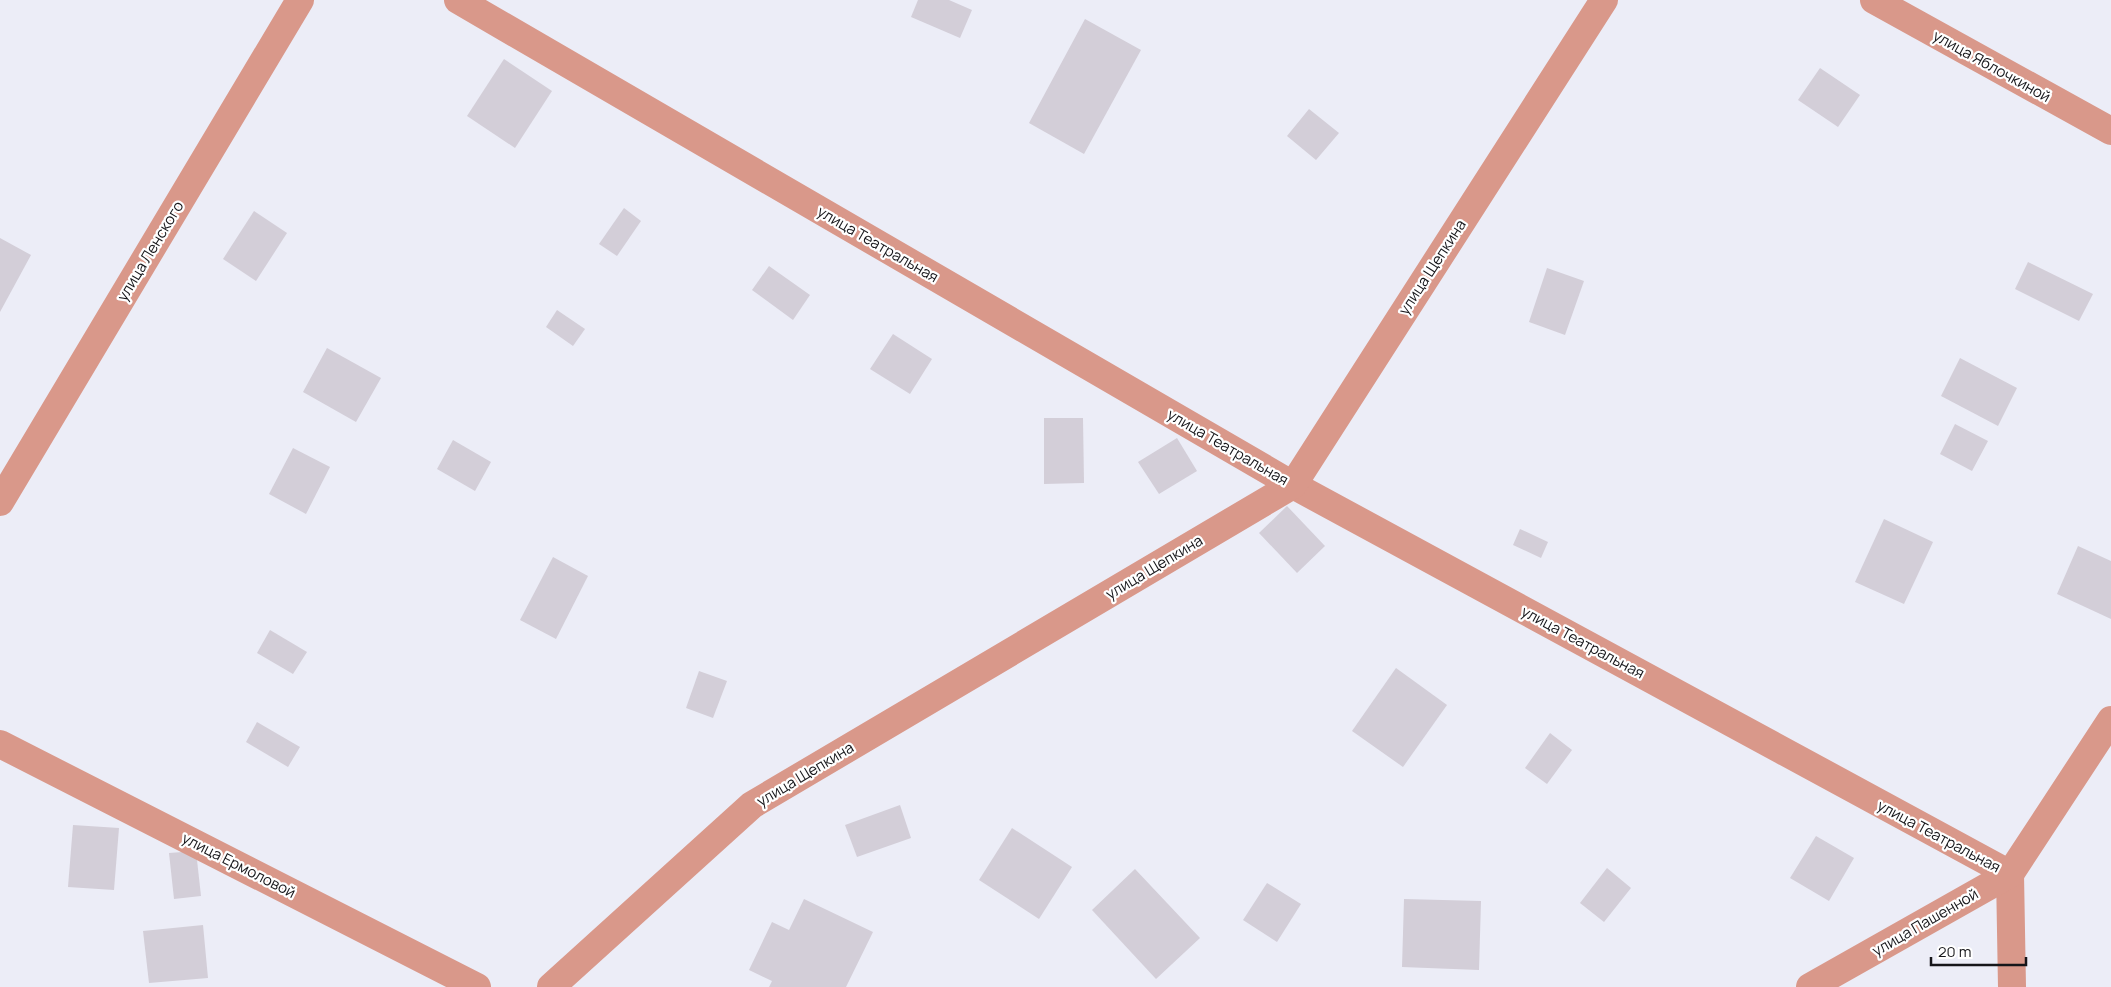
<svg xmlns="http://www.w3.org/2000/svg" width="2111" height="987" viewBox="0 0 2111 987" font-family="Manrope,sans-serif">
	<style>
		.building { fill: #d3ced8 }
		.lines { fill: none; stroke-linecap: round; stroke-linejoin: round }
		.minor { stroke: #d9988a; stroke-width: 28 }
		.labels { text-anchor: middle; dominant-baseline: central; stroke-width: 4.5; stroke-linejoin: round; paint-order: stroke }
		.street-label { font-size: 15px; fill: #16161a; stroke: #fff }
	</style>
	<rect width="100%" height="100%" fill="#ecedf7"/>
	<g class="building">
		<path d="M918 0H949L972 10 960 38 911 17Z"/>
		<path d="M1085 19 1141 50 1084 154 1029 123Z"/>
		<path d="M504 59 552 91 515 148 467 116Z"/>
		<path d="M1820 68 1860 95 1838 127 1798 100Z"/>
		<path d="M1309 109 1339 133 1316 160 1287 136Z"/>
		<path d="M624 208 641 221 617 256 599 244Z"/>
		<path d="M254 211 287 233 256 281 223 259Z"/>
		<path d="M0 238 31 255 0 312Z"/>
		<path d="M2028 262 2093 294 2079 321 2015 289Z"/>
		<path d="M769 266 810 295 793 320 752 290Z"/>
		<path d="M1547 268 1584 281 1565 335 1529 322Z"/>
		<path d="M557 310 585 329 573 346 546 327Z"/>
		<path d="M893 334 932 359 910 394 870 369Z"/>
		<path d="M327 348 381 378 356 422 303 392Z"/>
		<path d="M1960 358 2017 388 1998 426 1941 396Z"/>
		<path d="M1044 418H1083L1084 483 1044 484Z"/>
		<path d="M1955 424 1988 441 1972 471 1940 454Z"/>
		<path d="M1177 438 1197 471 1159 494 1138 462Z"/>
		<path d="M453 440 491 462 475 491 437 469Z"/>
		<path d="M293 448 330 467 306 514 269 494Z"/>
		<path d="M1287 506 1325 546 1297 573 1259 533Z"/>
		<path d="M1884 519 1933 542 1904 604 1855 582Z"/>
		<path d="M1520 529 1548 542 1541 558 1513 545Z"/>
		<path d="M2078 546 2111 561V619L2057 594Z"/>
		<path d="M553 557 588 576 556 639 520 620Z"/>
		<path d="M270 630 307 652 293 674 257 653Z"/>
		<path d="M1396 668 1447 705 1403 767 1352 731Z"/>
		<path d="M699 671 727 681 713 718 686 708Z"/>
		<path d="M257 722 300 747 288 767 246 742Z"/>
		<path d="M1550 733 1572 750 1547 784 1525 768Z"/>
		<path d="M900 805 911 838 857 857 845 825Z"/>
		<path d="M73 825 119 828 114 890 68 887Z"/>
		<path d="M1012 828 1072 867 1039 919 979 880Z"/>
		<path d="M1816 836 1854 858 1829 901 1790 878Z"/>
		<path d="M196 851 201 896 174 899 169 853Z"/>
		<path d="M1607 868 1631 888 1604 922 1580 903Z"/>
		<path d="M1135 869 1200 938 1156 979 1092 910Z"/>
		<path d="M1267 883 1301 904 1277 942 1243 920Z"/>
		<path d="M804 899 873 932 846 987H769L772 981 749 970 772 922 789 930Z"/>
		<path d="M1404 899 1481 901 1479 970 1402 967Z"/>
		<path d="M203 925 208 978 149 983 143 931Z"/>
	</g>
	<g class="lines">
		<g class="minor">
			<path d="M458 0 1293 485 2010 874 2012 987"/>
			<path d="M1874 0 2111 131"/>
			<path d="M0 502 300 0"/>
			<path d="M0 744 477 987"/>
			<path d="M551 987 752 805 1293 485 1604 0"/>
			<path d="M1810 987 2010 874 2111 720"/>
		</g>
	</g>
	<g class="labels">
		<g class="street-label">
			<text transform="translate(1992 66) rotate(29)">улица Яблочкиной</text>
			<text transform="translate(878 244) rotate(30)">улица Театральная</text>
			<text transform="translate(150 251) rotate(-59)">улица Ленского</text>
			<text transform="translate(1432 267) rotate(-57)">улица Щепкина</text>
			<text transform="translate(1228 447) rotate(30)">улица Театральная</text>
			<text transform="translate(1154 567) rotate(-31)">улица Щепкина</text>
			<text transform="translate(1583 642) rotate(28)">улица Театральная</text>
			<text transform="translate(805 774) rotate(-31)">улица Щепкина</text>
			<text transform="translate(1939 836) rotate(28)">улица Театральная</text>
			<text transform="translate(239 865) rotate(27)">улица Ермоловой</text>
			<text transform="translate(1925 922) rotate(-30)">улица Пашенной</text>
		</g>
	</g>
	<path d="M1931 957v8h95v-8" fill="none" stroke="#16161a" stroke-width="2.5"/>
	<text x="1938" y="957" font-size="15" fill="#16161a" stroke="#ffffff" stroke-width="4" paint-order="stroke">20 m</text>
</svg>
